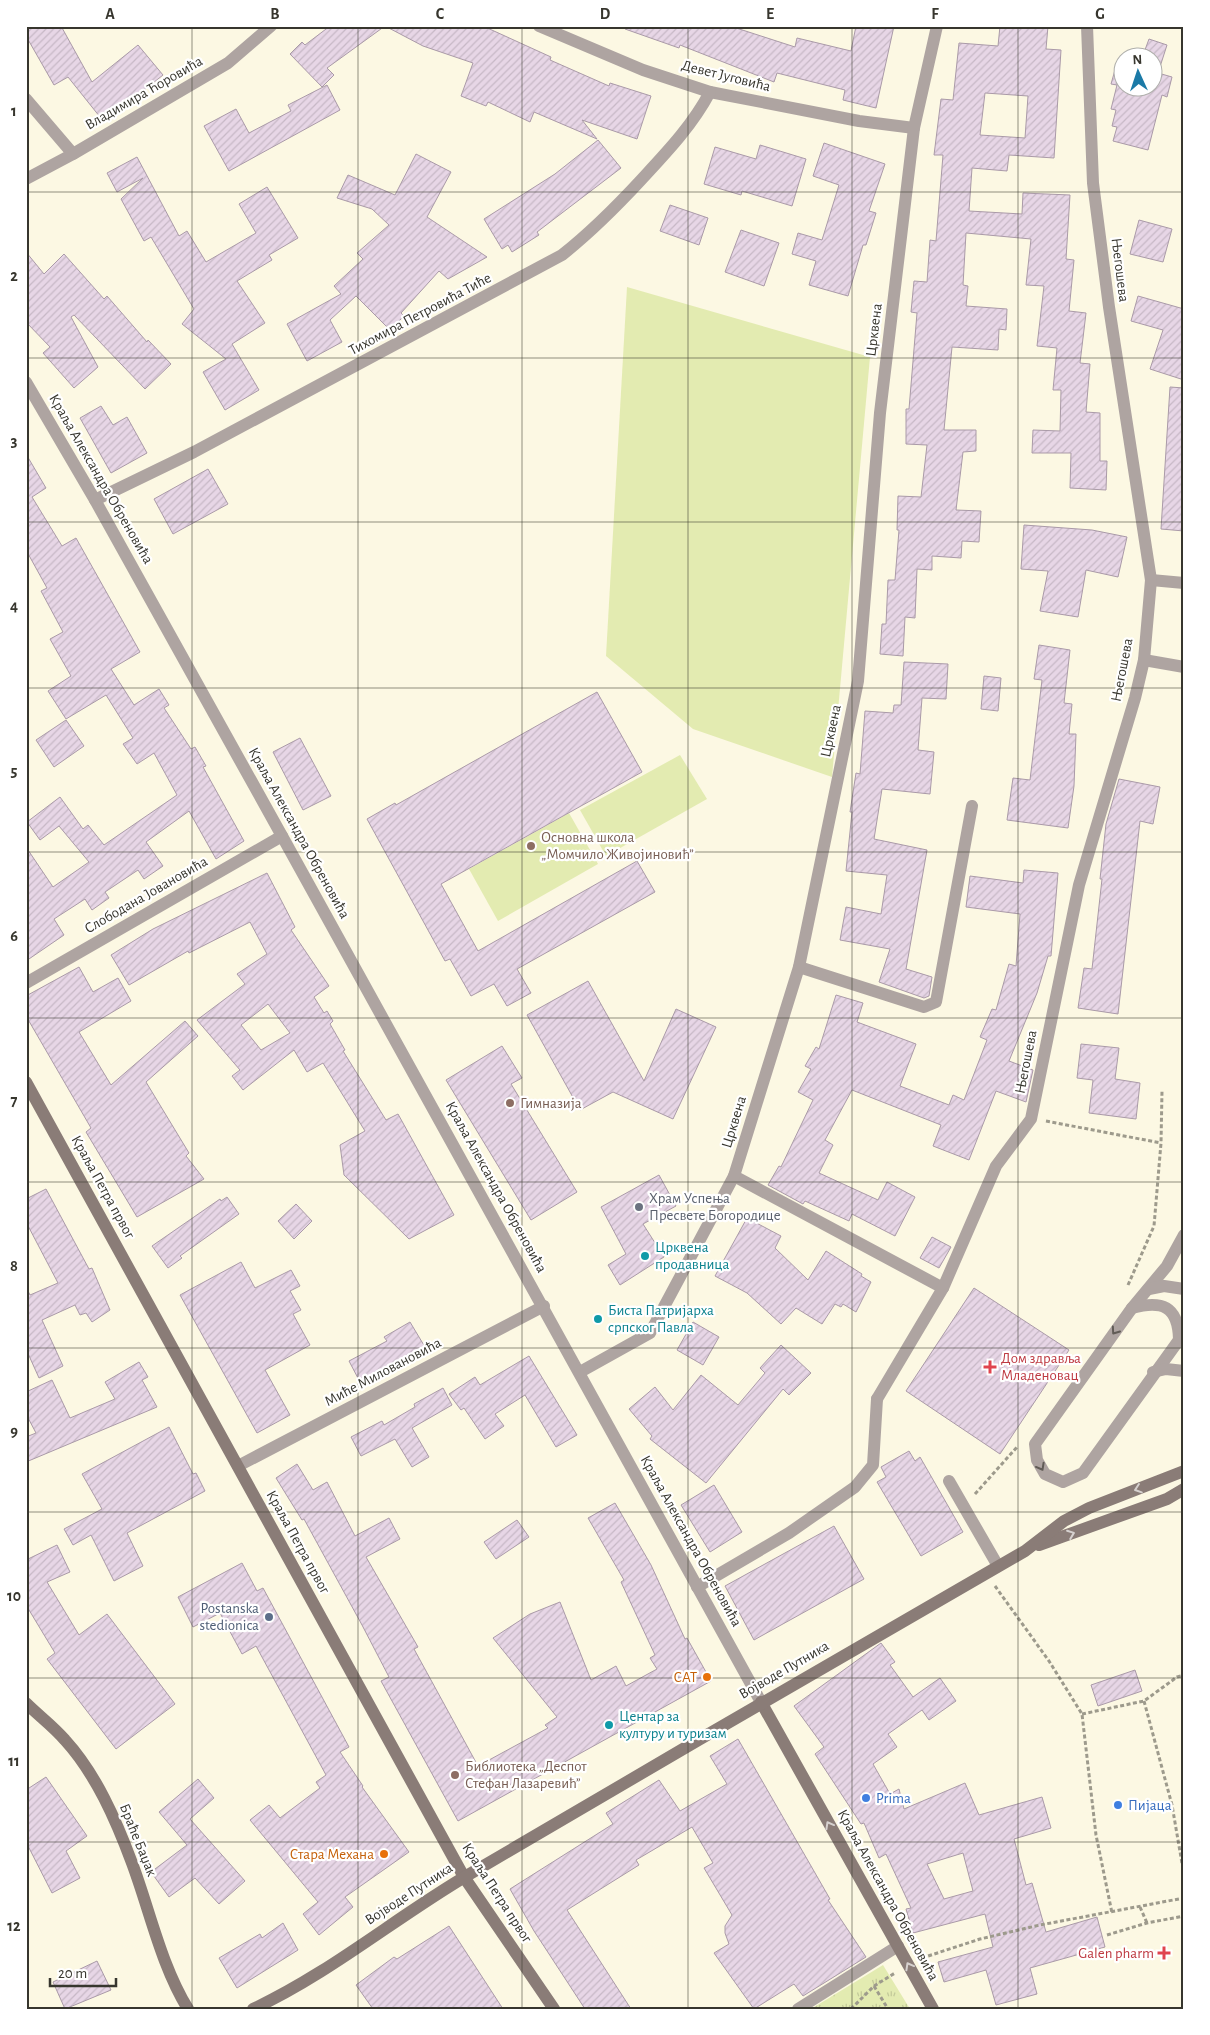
<svg xmlns="http://www.w3.org/2000/svg" width="1210" height="2035" viewBox="0 0 1210 2035" font-family="'Alegreya Sans',sans-serif">
	<style>
		.grass { fill: url(#grass-tufts) }
		.pitch { fill: #e3ebb1 }
		.building { fill: url(#building-hatch); stroke: #aa9aa8; fill-rule: evenodd }
		.lines { fill: none; stroke-linecap: round; stroke-linejoin: round }
		.path { stroke: #9d9a8c; stroke-width: 3; stroke-dasharray: 4 2.5; stroke-linecap: butt }
		.lane { stroke: #aea4a1; stroke-width: 12 }
		.street { stroke: #aea4a1; stroke-width: 12 }
		.secondary { stroke: #8a7c77; stroke-width: 12 }
		.oneway { stroke: #615c56 }
		.oneway2 { stroke: #d6d1cf }
		.grid { fill: none; stroke: #37362e; stroke-width: 1; stroke-opacity: 0.55 }
		.education-dot { fill: #8d6e63; stroke: #fff; stroke-width: 2 }
		.worship-dot { fill: #6b7280; stroke: #fff; stroke-width: 2 }
		.culture-dot { fill: #0f9aa8; stroke: #fff; stroke-width: 2 }
		.health-dot { fill: #e0444e; stroke: #fff; stroke-width: 2 }
		.service-dot { fill: #5c6f8a; stroke: #fff; stroke-width: 2 }
		.food-dot { fill: #e8710a; stroke: #fff; stroke-width: 2 }
		.shop-dot { fill: #3f7fe0; stroke: #fff; stroke-width: 2 }
		.labels { text-anchor: middle; dominant-baseline: central; stroke-width: 4.5; stroke-linejoin: round; paint-order: stroke }
		.street-label { font-size: 15px; fill: #37362e; stroke: #fff }
		.education-label { font-size: 15px; fill: #785e54; stroke: #fff; text-anchor: start }
		.worship-label { font-size: 15px; fill: #5b616d; stroke: #fff; text-anchor: start }
		.culture-label { font-size: 15px; fill: #0d838f; stroke: #fff; text-anchor: start }
		.health-label { font-size: 15px; fill: #be3a42; stroke: #fff; text-anchor: start }
		.service-label { font-size: 15px; fill: #4e5e75; stroke: #fff; text-anchor: end }
		.food-label { font-size: 15px; fill: #c56008; stroke: #fff; text-anchor: end }
		.shop-label { font-size: 15px; fill: #366cbe; stroke: #fff; text-anchor: start }
		.neatline { fill: none; stroke: #37362e; stroke-width: 2 }
		.grid-label { font-size: 16px; text-anchor: middle; font-weight: bold; fill: #37362e }
	</style>
	<defs>
		<pattern id="grass-tufts" width="24" height="20" patternUnits="userSpaceOnUse" patternTransform="scale(1.25)"><rect width="24" height="20" fill="#e3ebb1"/><path d="M3 7l-1-3M5 7V3M7 7l1-3M15 17l-1-3M17 17v-4M19 17l1-3" fill="none" stroke="#c3ca99"/></pattern>
		<pattern id="building-hatch" width="6" height="6" patternUnits="userSpaceOnUse" patternTransform="scale(1.25)"><rect width="6" height="6" fill="#e7d6e6"/><path d="M-1 1l2-2M0 6l6-6M5 7l2-2" fill="none" stroke="#c7b8c6"/></pattern>
	</defs>
	<rect width="100%" height="100%" fill="#fcf8e3"/>
	<path class="grass" d="M883 1965 910 2009H811Z"/>
	<g class="pitch">
		<path d="M627 287 870 357 832 777 693 729 606 656Z"/>
		<path d="M680 755 707 799 606 856 580 810Z"/>
		<path d="M569 813 598 864 498 921 469 869Z"/>
	</g>
	<g class="building">
		<path d="M26 26H61L92 82 138 45 163 75 104 122 68 77 54 85 26 36Z"/>
		<path d="M330 26H385L327 68 334 75 322 87 290 54 302 42 305 45Z"/>
		<path d="M385 26H483L551 57 550 60 609 86 610 83 651 96 637 139 582 120 597 139 534 112 530 122 488 102 486 106 461 96 473 63 423 46Z"/>
		<path d="M625 26H730L795 47 797 38 851 51 856 26H894L876 108 843 100 845 90 777 73 774 82 680 45 679 48 625 29Z"/>
		<path d="M1000 26H1048L1046 49 1061 50 1054 158 1009 155 1007 171 972 168 969 211 1022 214 1023 193 1070 195 1066 259 1074 260 1069 311 1086 313 1080 363 1090 364 1086 412 1100 413V461H1107L1106 490 1070 488 1071 453H1032L1033 430 1060 431 1061 390H1053L1057 348 1037 346 1044 286 1026 285 1031 239 966 233 963 285 968 286 966 306 1007 309 1006 330 999 329 998 350 952 347 944 430H976V451L963 452 956 510 981 511 979 542 962 541 961 558 932 556V570L917 569 915 618 905 617 903 656 880 654 882 624H886L888 580H895L899 530H897L898 496 921 497 927 445 906 444V409H909L917 313 911 312 914 281 927 282 930 240 936 241 943 155H934L941 99 953 100 959 43 998 46ZM985 93 1028 96 1025 138 980 135Z"/>
		<path d="M1149 39 1167 45 1158 73 1172 77 1167 97 1162 95 1148 150 1113 141 1117 127 1112 126 1116 110 1111 109 1117 85 1111 84 1117 63 1122 64V88H1152V58H1142Z"/>
		<path d="M327 85 340 110 229 171 204 126 236 109 249 133 291 111 288 105Z"/>
		<path d="M598 140 621 168 537 232 539 235 512 252 508 245 502 249 484 219 555 174Z"/>
		<path d="M824 143 885 164 869 211 876 213 866 245H863L848 296 809 285 816 261 792 254 798 233 822 240 839 185 813 176Z"/>
		<path d="M760 145 806 159 792 206 742 191 741 195 704 184 715 147 756 159Z"/>
		<path d="M416 154 451 172 427 217 487 257 448 279 439 271 401 313 404 316 390 330 356 296 330 320 342 342 307 361 287 324 341 294 334 286 363 259 357 253 389 225 372 209 337 198 348 175 395 195Z"/>
		<path d="M137 157 179 236 187 231 206 262 256 233 239 204 267 187 298 238 269 255 272 260 237 281 265 323 232 344 259 390 225 410 203 372 226 359 182 324 194 309 151 237 144 241 121 199 143 178 117 192 107 173Z"/>
		<path d="M670 205 708 218 699 245 660 231Z"/>
		<path d="M1139 220 1172 229 1163 262 1130 254Z"/>
		<path d="M741 230 779 243 764 286 725 272Z"/>
		<path d="M26 252 44 274 64 254 104 299 107 296 147 342 148 340 171 364 145 389 74 315 71 317 98 367 74 388 43 353 50 347 26 322Z"/>
		<path d="M1138 296 1184 309V380L1150 369 1163 330 1131 321Z"/>
		<path d="M1170 387 1184 388V531L1161 529Z"/>
		<path d="M101 406 113 425 127 417 147 453 111 473 80 418Z"/>
		<path d="M26 454 46 488 32 497 62 546 76 538 140 652 111 669 134 705 159 689 169 705 164 708 191 749 195 747 206 766 203 767 244 841 216 859 189 811 146 842 163 866 144 879 138 870 105 892 109 898 92 910 85 899 54 919 64 935 26 961V847L53 887 89 862 59 826 40 840 27 822 60 797 83 829 88 825 104 845 177 795 154 753 137 764 123 744 133 738 106 695 66 719 48 691 71 676 50 639 63 632 41 591 47 588 26 550Z"/>
		<path d="M208 469 228 504 173 534 154 499Z"/>
		<path d="M1024 525 1092 530 1127 537 1118 577 1086 570 1078 617 1040 611 1048 571 1021 569Z"/>
		<path d="M1039 645 1070 650 1064 703 1072 704 1069 734H1076L1074 786 1068 828 1007 820 1013 778 1030 780 1042 680 1034 679Z"/>
		<path d="M904 662 948 664 946 699 922 698 918 750 934 752 930 794 882 789 874 839 927 850 906 969 932 977 929 996 924 998 879 982 890 949 840 940 846 907 881 914 887 875 846 871 852 812H850L856 773 860 774 865 711 893 713 894 705H901Z"/>
		<path d="M984 676 1001 678 998 711 981 709Z"/>
		<path d="M597 692 642 772 441 884 478 951 637 861 655 892 517 969 531 993 507 1006 494 984 471 996 450 959 445 961 367 819 395 803 396 805Z"/>
		<path d="M66 720 84 746 54 767 36 740Z"/>
		<path d="M300 738 331 796 303 810 273 752Z"/>
		<path d="M1119 779 1160 787 1153 824 1140 821 1118 1014 1078 1008 1084 968 1092 969 1102 879H1100L1106 824Z"/>
		<path d="M1024 870 1058 873 1051 956H1048L1037 993 1009 1061 1033 1070 1026 1102 996 1091 969 1160 933 1146 941 1125 852 1090 825 1140 833 1145 819 1173 878 1200 887 1182 915 1197 895 1236 852 1214 849 1221 805 1201 803 1204 768 1185 779 1166 781 1167 813 1100 798 1092 811 1069 805 1066 816 1047 819 1049 836 995 863 1003 857 1022 916 1044 900 1086 949 1105 953 1095 964 1100 987 1040 980 1037 992 1009 996 1010 1009 964 1016 966 1020 914 966 907 970 876 1023 883Z"/>
		<path d="M267 873 295 927 291 930 329 986 314 997 324 1013 327 1011 333 1021 330 1024 345 1050 343 1051 386 1120 398 1114 454 1215 409 1239 344 1175 340 1145 365 1131 323 1063 307 1072 294 1050 243 1090 232 1076 240 1070 197 1020 245 984 237 974 267 954 250 922 189 953 188 951 129 985 111 955 153 929ZM268 1004 290 1033 261 1050 241 1025Z"/>
		<path d="M79 967 93 992 118 978 131 1001 79 1032 111 1085 185 1021 198 1036 146 1082 189 1153 186 1156 204 1179 137 1217 86 1132 91 1128 26 1016V996Z"/>
		<path d="M588 981 644 1081 676 1009 716 1027 673 1119 613 1092 580 1110 527 1015Z"/>
		<path d="M1081 1044 1119 1048 1115 1079 1140 1083 1136 1119 1089 1113 1093 1080 1077 1078Z"/>
		<path d="M502 1046 522 1078 511 1084 577 1192 531 1220 446 1080Z"/>
		<path d="M659 1175 676 1206 643 1224 664 1257 620 1285 608 1265 626 1254 601 1207Z"/>
		<path d="M46 1189 89 1269 92 1268 110 1310 92 1322 86 1313 80 1315 75 1305 42 1320 63 1366 39 1378 26 1349V1287L30 1295 58 1283 26 1222V1199Z"/>
		<path d="M227 1197 239 1214 180 1256 182 1258 168 1268 152 1246 220 1199 221 1201Z"/>
		<path d="M296 1204 312 1221 294 1239 278 1221Z"/>
		<path d="M747 1218 781 1236 775 1248 808 1280 826 1251 862 1274 861 1276 871 1282 856 1312 843 1304 841 1307 835 1304 822 1324 796 1308 781 1324 747 1293 715 1276Z"/>
		<path d="M932 1237 951 1247 939 1268 920 1258Z"/>
		<path d="M241 1262 255 1288 291 1270 300 1286 290 1291 301 1310 293 1314 310 1345 265 1370 290 1415 257 1433 180 1295Z"/>
		<path d="M974 1288 1069 1350 1000 1454 906 1391Z"/>
		<path d="M410 1322 428 1352 402 1368 398 1361 360 1382 349 1361 387 1341 384 1337Z"/>
		<path d="M693 1322 719 1337 703 1365 677 1350Z"/>
		<path d="M781 1345 811 1373 789 1395 783 1389 706 1483 650 1439 652 1436 629 1409 655 1387 673 1410 701 1375 738 1405 765 1373 760 1368Z"/>
		<path d="M529 1356 577 1435 556 1447 525 1395 495 1414 504 1426 485 1439 464 1408 461 1410 449 1394 475 1377 480 1385Z"/>
		<path d="M139 1362 148 1377 142 1380 157 1407 26 1462V1437L36 1433 26 1414V1392L52 1380 70 1418 115 1399 105 1382Z"/>
		<path d="M443 1388 452 1405 412 1428 429 1457 412 1467 395 1439 361 1456 351 1437 382 1421 384 1425 415 1407 414 1404Z"/>
		<path d="M169 1427 193 1474 196 1473 205 1491 127 1533 143 1566 114 1581 91 1535 73 1545 64 1529 102 1509 82 1474Z"/>
		<path d="M909 1451 915 1461 920 1457 963 1532 921 1556 877 1482 886 1477 881 1467Z"/>
		<path d="M297 1464 313 1490 327 1482 355 1536 389 1518 400 1539 366 1557 418 1647 414 1649 478 1766 548 1728 545 1725 557 1717 493 1638 530 1614 560 1602 591 1680 616 1666 626 1686 657 1669 650 1658 655 1655 621 1582 624 1580 588 1518 615 1503 651 1565 685 1639 687 1638 711 1681 458 1821 381 1681 389 1677 362 1625 304 1519 302 1520 276 1478Z"/>
		<path d="M714 1485 742 1532 710 1552 681 1505Z"/>
		<path d="M517 1520 529 1537 496 1559 484 1542Z"/>
		<path d="M834 1526 864 1579 754 1640 725 1586Z"/>
		<path d="M57 1545 70 1572 47 1582 79 1635 107 1614 175 1704 116 1749 47 1659 55 1653 26 1605V1560Z"/>
		<path d="M242 1563 257 1591 263 1588 349 1747 340 1752 363 1786 362 1787 409 1852 345 1897 353 1907 319 1935 303 1914 318 1902 250 1820 269 1805 280 1818 320 1788 316 1782 326 1775 256 1646 242 1654 220 1613 193 1627 178 1597Z"/>
		<path d="M881 1643 895 1662 890 1665 913 1697 940 1678 956 1701 929 1720 922 1710 888 1734 897 1747 873 1764 890 1794 899 1789 904 1809 965 1783 979 1815 1042 1797 1051 1828 1014 1839 1026 1885 1032 1883 1046 1932 1097 1917 1105 1947 1030 1968 1037 1994 996 2005 986 1970 944 1982 938 1962 993 1947 985 1914 913 1933 906 1909 911 1908 886 1854 879 1858 864 1823 861 1824 815 1754 824 1747 794 1706ZM963 1853 973 1891 944 1899 927 1864Z"/>
		<path d="M1135 1670 1142 1691 1098 1706 1091 1685Z"/>
		<path d="M738 1739 830 1899 828 1900 866 1957 803 1996 794 1984 754 2009 714 1953 729 1944 725 1933V1926L732 1915 704 1868 713 1863 692 1827 636 1860 639 1865 567 1910 631 2009H585L534 1931 510 1889 613 1824 606 1813 659 1780 680 1811 727 1784 710 1756Z"/>
		<path d="M46 1777 87 1836 66 1851 80 1878 52 1893 26 1842V1790Z"/>
		<path d="M198 1779 214 1798 190 1819 245 1881 219 1904 195 1878 169 1897 151 1872 187 1845 159 1812Z"/>
		<path d="M283 1923 298 1950 237 1988 219 1958 260 1934 262 1938Z"/>
		<path d="M449 1926 503 2009H373L356 1985 394 1957 397 1959Z"/>
		<path d="M97 1961 111 1990 65 2009 53 1982Z"/>
	</g>
	<g class="lines">
		<g class="path">
			<path d="M1046 1121 1161 1143"/>
			<path d="M1128 1285 1154 1226 1161 1143 1162 1091"/>
			<path d="M975 1494 1017 1447"/>
			<path d="M995 1586 1049 1661 1082 1714 1096 1835 1112 1913"/>
			<path d="M1144 1701 1172 1805 1184 1875"/>
			<path d="M1082 1714 1144 1701 1177 1677 1184 1675"/>
			<path d="M1140 1907 1147 1923"/>
			<path d="M1107 1935 1147 1923 1184 1916"/>
			<path d="M922 1958 980 1939 1040 1925 1184 1898"/>
			<path d="M874 1986 888 2009"/>
			<path d="M851 2009 874 1986 895 1973"/>
		</g>
		<g class="lane">
			<path d="M799 967 924 1007 936 1002 972 806"/>
			<path d="M1184 1235 1167 1266 1132 1308 1035 1444 1037 1460 1045 1474 1063 1482 1083 1473 1184 1333"/>
			<path d="M1149 1289 1164 1286 1184 1289"/>
			<path d="M1132 1308C1162 1300 1178 1306 1179 1339"/>
			<path d="M1153 1372 1166 1369 1184 1371"/>
			<path d="M949 1481 998 1566"/>
			<path d="M697 1587 789 1533 855 1487 873 1465 877 1399"/>
		</g>
		<g class="street">
			<path d="M539 26 643 70 710 92 859 121 914 128"/>
			<path d="M26 99 73 154"/>
			<path d="M26 179 73 154 228 63 271 26"/>
			<path d="M26 382 95 500 282 836 761 1702"/>
			<path d="M95 500 194 452 562 255C591 232 616 207 641 180 666 153 692 126 710 92"/>
			<path d="M1151 580 1184 583"/>
			<path d="M1144 660 1184 667"/>
			<path d="M26 983 282 836"/>
			<path d="M734 1176 943 1288"/>
			<path d="M580 1372 650 1333 734 1176 799 967 858 681 880 413 914 128 937 26"/>
			<path d="M877 1399 943 1288 996 1166 1031 1119 1079 885 1135 698 1144 660 1151 580 1109 307 1093 183 1087 26"/>
			<path d="M238 1466 544 1306"/>
			<path d="M798 2009 898 1946"/>
		</g>
		<g class="secondary">
			<path d="M26 1082 464 1877 554 2009"/>
			<path d="M1039 1545 1167 1499 1184 1489"/>
			<path d="M761 1702 933 2009"/>
			<path d="M26 1703C39 1716 53 1726 65 1740 96 1774 116 1820 132 1863 150 1911 161 1965 188 2009"/>
			<path d="M253 2009C330 1973 395 1918 468 1875 653 1766 839 1658 1025 1551L1064 1521 1089 1508 1184 1471"/>
		</g>
	</g>
	<defs><path id="oneway-chevron" d="M-2-3.5L2.5 0L-2 3.5" fill="none" stroke-width="1.6" stroke-linecap="round" stroke-linejoin="round" transform="scale(1.25)"/></defs>
	<g class="oneway">
		<use href="#oneway-chevron" transform="translate(1115 1331) rotate(125)"/>
		<use href="#oneway-chevron" transform="translate(1041 1467) rotate(61)"/>
	</g>
	<g class="oneway2">
		<use href="#oneway-chevron" transform="translate(1138 1489) rotate(161)"/>
		<use href="#oneway-chevron" transform="translate(1071 1534) rotate(-21)"/>
		<use href="#oneway-chevron" transform="translate(829 1825) rotate(-119)"/>
		<use href="#oneway-chevron" transform="translate(909 1966) rotate(-119)"/>
	</g>
	<path class="grid" d="M192 26V2009M358 26V2009M522 26V2009M688 26V2009M852 26V2009M1018 26V2009M26 192H1184M26 358H1184M26 522H1184M26 688H1184M26 852H1184M26 1018H1184M26 1182H1184M26 1348H1184M26 1512H1184M26 1678H1184M26 1842H1184"/>
	<g class="education-dot">
		<circle cx="531" cy="846" r="5"/>
		<circle cx="510" cy="1103" r="5"/>
		<circle cx="455" cy="1775" r="5"/>
	</g>
	<circle class="worship-dot" cx="639" cy="1207" r="5"/>
	<g class="culture-dot">
		<circle cx="645" cy="1256" r="5"/>
		<circle cx="598" cy="1319" r="5"/>
		<circle cx="609" cy="1725" r="5"/>
	</g>
	<g class="health-dot">
		<path d="M987.5 1359.5h5v5h5v5h-5v5h-5v-5h-5v-5h5z"/>
		<path d="M1161.5 1945.5h5v5h5v5h-5v5h-5v-5h-5v-5h5z"/>
	</g>
	<circle class="service-dot" cx="269" cy="1617" r="5"/>
	<g class="food-dot">
		<circle cx="707" cy="1677" r="5"/>
		<circle cx="384" cy="1854" r="5"/>
	</g>
	<g class="shop-dot">
		<circle cx="866" cy="1798" r="5"/>
		<circle cx="1118" cy="1805" r="5"/>
	</g>
	<g class="labels">
		<g class="street-label">
			<text transform="translate(726 76) rotate(14)">Девет Југовића</text>
			<text transform="translate(144 93) rotate(-30)">Владимира Ћоровића</text>
			<text transform="translate(1120 270) rotate(83)">Његошева</text>
			<text transform="translate(420 314) rotate(-28)">Тихомира Петровића Тиће</text>
			<text transform="translate(874 330) rotate(-83)">Црквена</text>
			<text transform="translate(101 479) rotate(60)">Краља Александра Обреновића</text>
			<text transform="translate(1122 670) rotate(-79)">Његошева</text>
			<text transform="translate(831 731) rotate(-78)">Црквена</text>
			<text transform="translate(299 833) rotate(61)">Краља Александра Обреновића</text>
			<text transform="translate(146 895) rotate(-30)">Слободана Јовановића</text>
			<text transform="translate(1026 1062) rotate(-79)">Његошева</text>
			<text transform="translate(734 1122) rotate(-73)">Црквена</text>
			<text transform="translate(103 1187) rotate(61)">Краља Петра првог</text>
			<text transform="translate(496 1187) rotate(61)">Краља Александра Обреновића</text>
			<text transform="translate(383 1372) rotate(-28)">Миће Миловановића</text>
			<text transform="translate(691 1541) rotate(61)">Краља Александра Обреновића</text>
			<text transform="translate(298 1542) rotate(61)">Краља Петра првог</text>
			<text transform="translate(784 1670) rotate(-30)">Војводе Путника</text>
			<text transform="translate(138 1840) rotate(68)">Браће Баџак</text>
			<text transform="translate(497 1893) rotate(57)">Краља Петра првог</text>
			<text transform="translate(409 1894) rotate(-33)">Војводе Путника</text>
			<text transform="translate(888 1895) rotate(61)">Краља Александра Обреновића</text>
		</g>
		<g class="education-label">
			<text x="541" y="837">Основна школа<tspan x="541" dy="17">„Момчило Живојиновић”</tspan></text>
			<text x="520" y="1103">Гимназија</text>
			<text x="465" y="1766">Библиотека „Деспот<tspan x="465" dy="17">Стефан Лазаревић”</tspan></text>
		</g>
		<g class="worship-label">
			<text x="649" y="1198">Храм Успења<tspan x="649" dy="17">Пресвете Богородице</tspan></text>
		</g>
		<g class="culture-label">
			<text x="655" y="1247">Црквена<tspan x="655" dy="17">продавница</tspan></text>
			<text x="608" y="1310">Биста Патријарха<tspan x="608" dy="17">српског Павла</tspan></text>
			<text x="619" y="1716">Центар за<tspan x="619" dy="17">културу и туризам</tspan></text>
		</g>
		<g class="health-label">
			<text x="1001" y="1358">Дом здравља<tspan x="1001" dy="17">Младеновац</tspan></text>
			<text x="1154" y="1953" text-anchor="end">Galen pharm</text>
		</g>
		<g class="service-label">
			<text x="259" y="1608">Postanska<tspan x="259" dy="17">stedionica</tspan></text>
		</g>
		<g class="food-label">
			<text x="697" y="1677">САТ</text>
			<text x="374" y="1854">Стара Механа</text>
		</g>
		<g class="shop-label">
			<text x="876" y="1798">Prima</text>
			<text x="1128" y="1805">Пијаца</text>
		</g>
	</g>
	<rect width="1210" height="2035" fill="none" stroke="#ffffff" stroke-width="55"/>
	<g transform="translate(1138 72) rotate(357)"><circle r="24" fill="#ffffff" stroke="#afafab"/>
	<path d="M0-4L9 19L0 12L-9 19Z" fill="#1b7aa7"/>
	<text y="-8" font-size="14" font-weight="bold" text-anchor="middle" fill="#37362e">N</text>
	</g>
	<path d="M50 1978v8h66v-8" fill="none" stroke="#37362e" stroke-width="2.5"/>
	<text x="58" y="1978" font-size="15" fill="#37362e" stroke="#ffffff" stroke-width="4" paint-order="stroke">20 m</text>
	<rect x="28" y="28" width="1154" height="1980" class="neatline"/>
	<g class="grid-label">
		<text x="110" y="19">A</text>
		<text x="275" y="19">B</text>
		<text x="440" y="19">C</text>
		<text x="605" y="19">D</text>
		<text x="770" y="19">E</text>
		<text x="935" y="19">F</text>
		<text x="1100" y="19">G</text>
		<text x="14" y="116">1</text>
		<text x="14" y="281">2</text>
		<text x="14" y="446">3</text>
		<text x="14" y="611">4</text>
		<text x="14" y="776">5</text>
		<text x="14" y="941">6</text>
		<text x="14" y="1106">7</text>
		<text x="14" y="1271">8</text>
		<text x="14" y="1436">9</text>
		<text x="14" y="1601">10</text>
		<text x="14" y="1766">11</text>
		<text x="14" y="1931">12</text>
	</g>
</svg>
